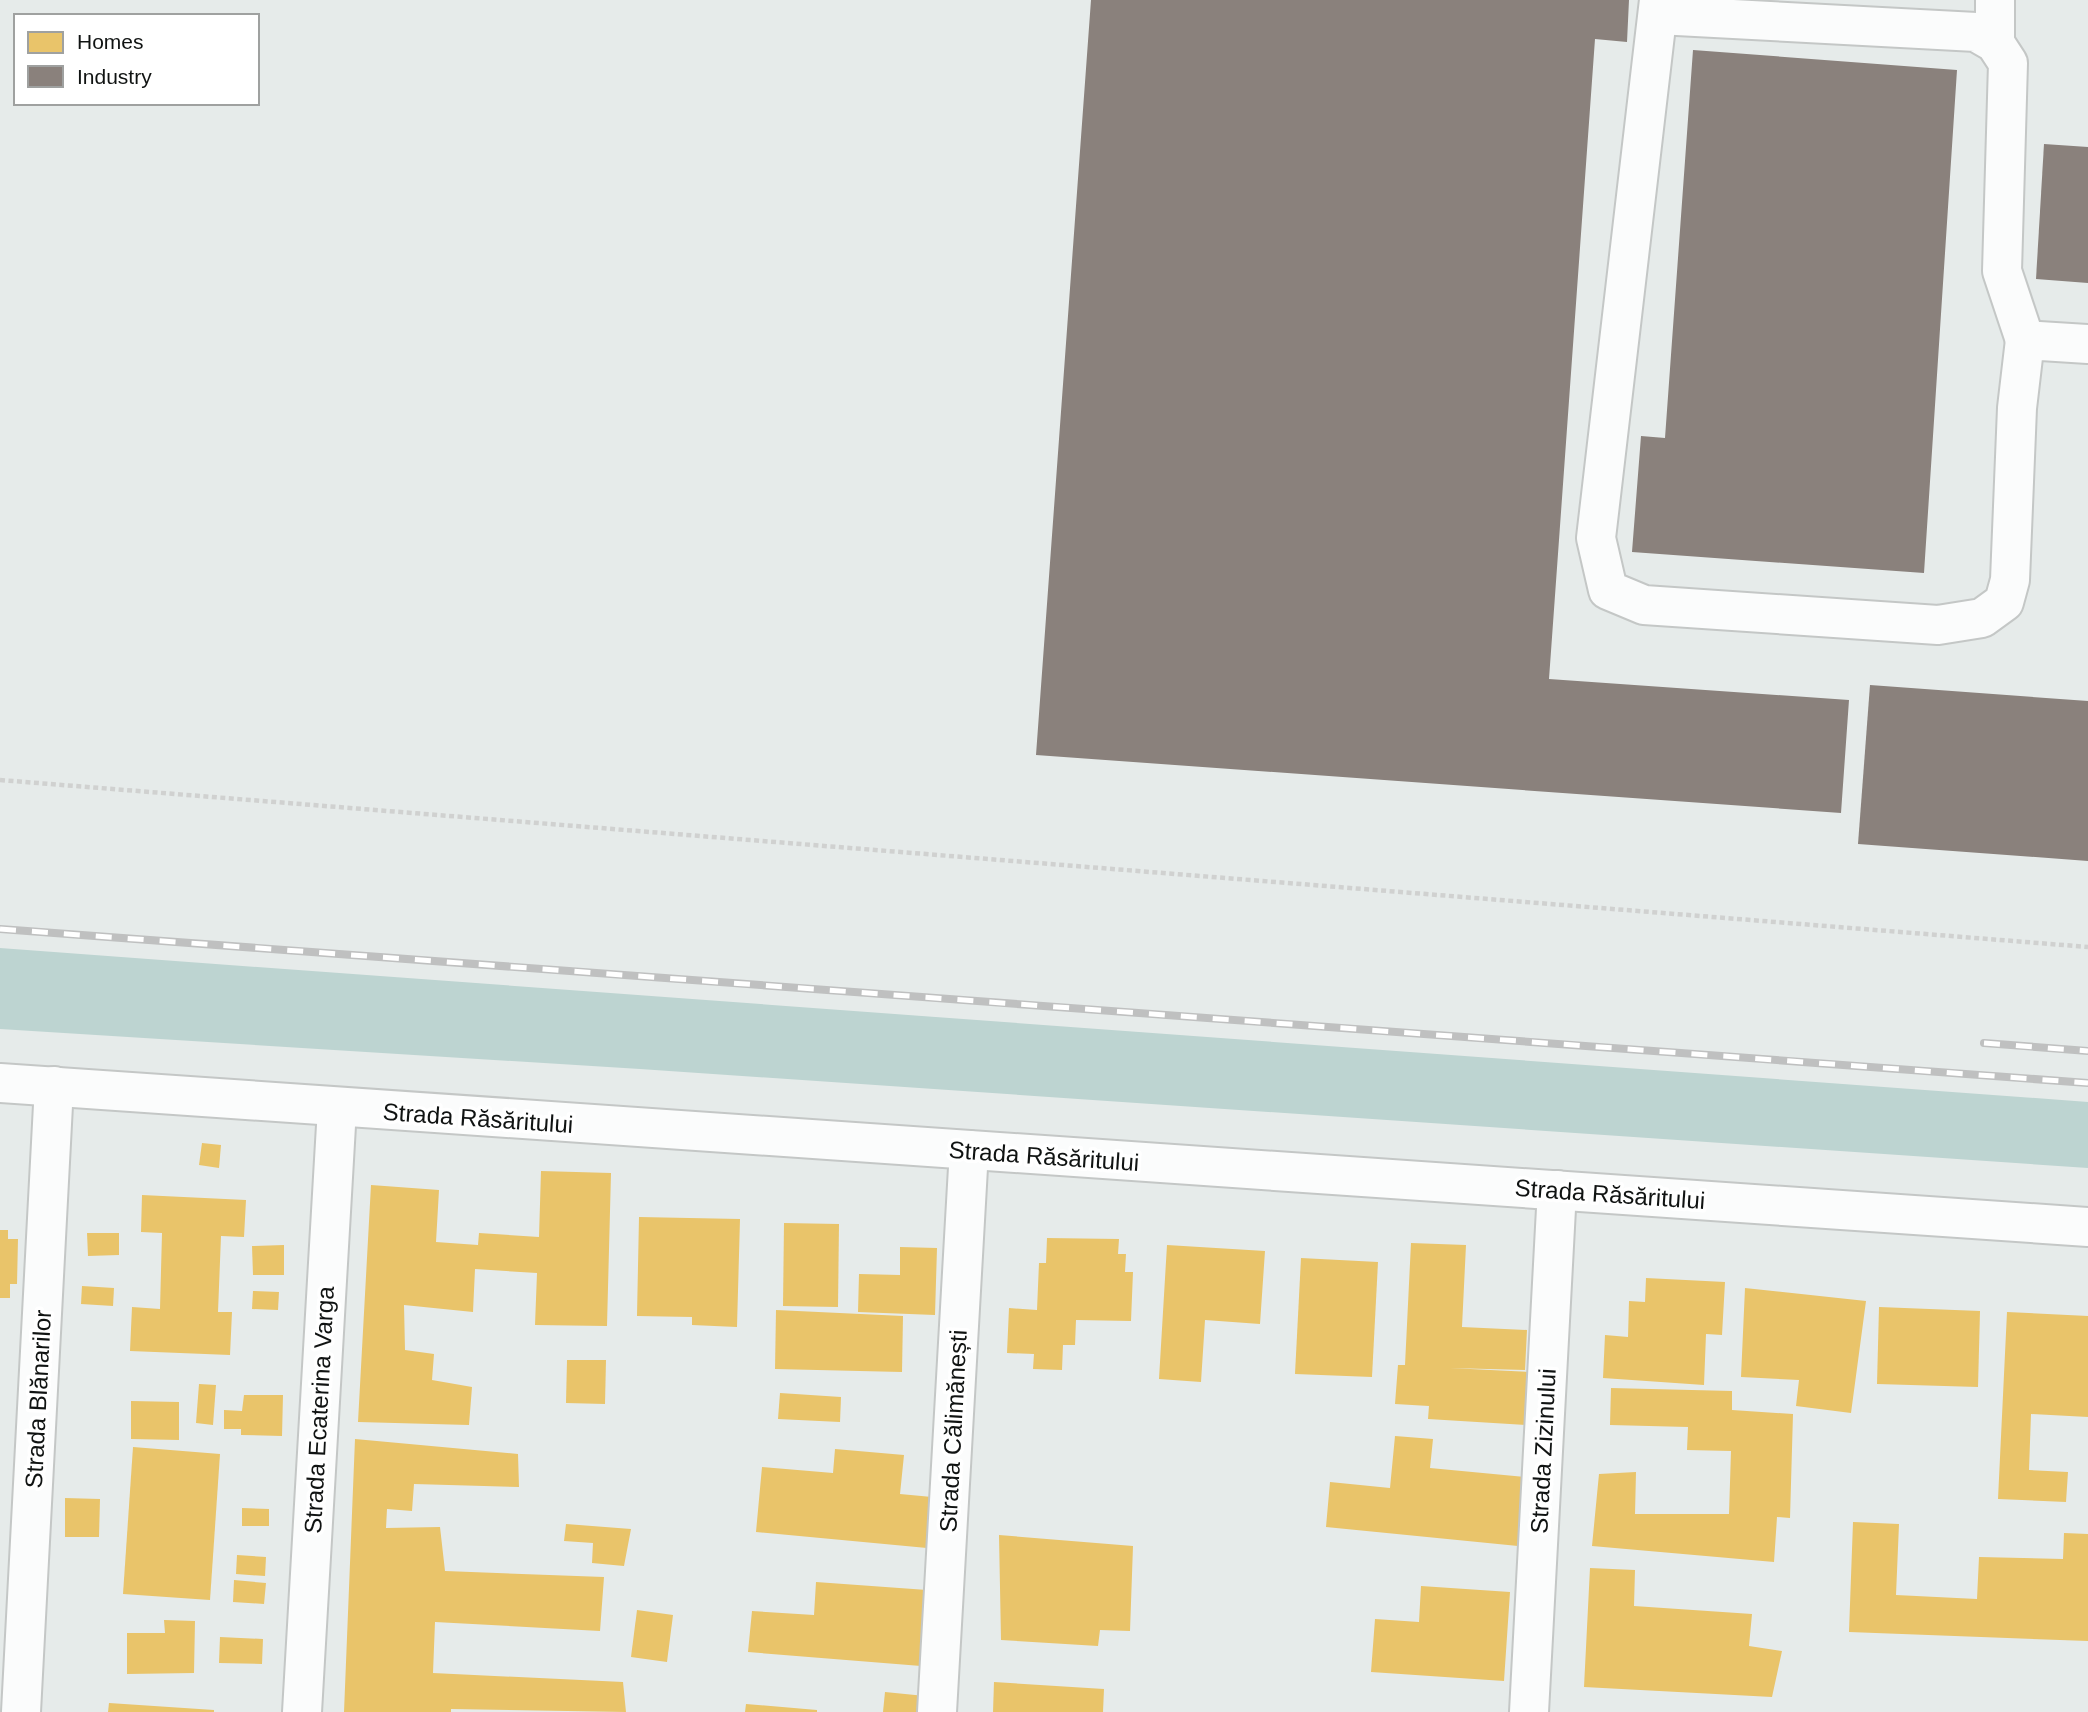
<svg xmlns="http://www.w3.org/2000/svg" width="2088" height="1712" viewBox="0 0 2088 1712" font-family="Arial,sans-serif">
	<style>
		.green { fill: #bdd4d1 }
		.homes { fill: #e9c46a }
		.industry { fill: #8a817c }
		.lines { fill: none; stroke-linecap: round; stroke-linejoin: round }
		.minor-casing { stroke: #c4c7c6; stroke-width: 42 }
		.path { stroke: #d0d1d0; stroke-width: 4.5; stroke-dasharray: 5 3.5; stroke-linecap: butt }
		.minor { stroke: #fbfcfc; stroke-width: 38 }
		.rail-casing { stroke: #bfc0c0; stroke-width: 8 }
		.rail { stroke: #fff; stroke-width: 5; stroke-dasharray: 16; stroke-linecap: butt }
		.labels { text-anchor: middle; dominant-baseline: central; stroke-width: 7; stroke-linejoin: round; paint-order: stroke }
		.street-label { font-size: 24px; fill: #101312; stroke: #fff }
	</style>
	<rect width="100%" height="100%" fill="#e6ebea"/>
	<path class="green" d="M0 948 2088 1102V1168L640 1069 0 1029Z"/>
	<g class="homes">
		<path d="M202 1143 221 1145 219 1168 199 1165Z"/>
		<path d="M541 1171 611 1173 607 1326 535 1325 537 1273 475 1269 473 1312 404 1305 405 1350 434 1354 432 1380 472 1387 469 1425 358 1422 371 1185 439 1190 436 1242 478 1245 479 1233 539 1237Z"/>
		<path d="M142 1195 246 1200 244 1237 221 1236 218 1312H232L230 1355 130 1351 132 1307 160 1309 162 1233 141 1232Z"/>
		<path d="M639 1217 740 1219 737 1327 692 1325V1317L637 1316Z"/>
		<path d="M784 1223 839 1224 838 1307 783 1306Z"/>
		<path d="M0 1230H8V1239H18L17 1284H10V1298H0Z"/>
		<path d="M87 1233H119V1255L88 1256Z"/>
		<path d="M1047 1238 1119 1239 1118 1254H1126L1125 1272H1133L1131 1321 1076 1320 1075 1345H1063L1062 1370 1033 1369 1034 1354 1007 1353 1009 1308 1037 1310 1039 1263H1046Z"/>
		<path d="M1411 1243 1466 1245 1462 1327 1527 1330 1525 1370 1450 1368 1530 1372 1527 1425 1428 1419 1429 1406 1395 1404 1398 1365H1405Z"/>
		<path d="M284 1245V1275H253L252 1246Z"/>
		<path d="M1167 1245 1265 1251 1260 1324 1205 1320 1201 1382 1159 1379Z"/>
		<path d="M900 1247 937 1248 935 1315 858 1312 859 1274 900 1275Z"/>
		<path d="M1301 1258 1378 1262 1372 1377 1295 1374Z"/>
		<path d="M1646 1278 1725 1282 1722 1335 1706 1334 1704 1385 1603 1378 1605 1335 1628 1337 1629 1301 1645 1302Z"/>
		<path d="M82 1286 114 1288 113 1306 81 1304Z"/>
		<path d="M1745 1288 1866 1301 1851 1413 1796 1406 1799 1380 1741 1377Z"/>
		<path d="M253 1291 279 1292 278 1310 252 1309Z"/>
		<path d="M1879 1307 1980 1311 1978 1387 1877 1384Z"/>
		<path d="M776 1310 903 1316 902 1372 775 1369Z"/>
		<path d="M2007 1312 2088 1316V1417L2031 1414 2029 1470 2068 1472 2066 1502 1998 1499Z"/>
		<path d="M567 1360H606L605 1404 566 1403Z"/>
		<path d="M199 1384 216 1385 213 1425 196 1423Z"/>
		<path d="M1611 1388 1732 1391V1410L1793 1414 1790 1518 1777 1517 1774 1562 1592 1546 1599 1474 1636 1472 1635 1514H1729L1731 1451 1687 1450 1688 1427 1610 1425Z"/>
		<path d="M780 1393 841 1397 840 1422 778 1419Z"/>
		<path d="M244 1395H283L282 1436 241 1435V1429H224V1410L242 1411Z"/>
		<path d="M131 1401 179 1402V1440L131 1439Z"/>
		<path d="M1395 1436 1433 1439 1430 1468 1525 1477 1518 1546 1326 1527 1330 1482 1390 1488Z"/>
		<path d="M355 1439 518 1454 519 1487 414 1484 412 1511 387 1509 386 1528 440 1527 445 1571 604 1577 600 1631 435 1622 433 1673 623 1682 626 1712 451 1709V1712H344Z"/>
		<path d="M133 1447 220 1454 210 1600 123 1594Z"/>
		<path d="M835 1449 904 1455 900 1494 932 1497 927 1548 756 1532 762 1467 833 1473Z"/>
		<path d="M65 1498 100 1499 99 1537H65Z"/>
		<path d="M242 1508 269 1509V1526H242Z"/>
		<path d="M1853 1522 1899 1524 1896 1595 1977 1599 1979 1557 2063 1559 2064 1533 2088 1534V1641L1849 1632Z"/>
		<path d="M566 1524 631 1529 624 1566 592 1563 593 1543 564 1541Z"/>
		<path d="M999 1535 1133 1546 1130 1631 1100 1630 1098 1646 1001 1640Z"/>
		<path d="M237 1555 266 1557 265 1576 236 1574Z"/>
		<path d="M1590 1568 1635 1570 1634 1606 1752 1614 1749 1646 1782 1651 1772 1697 1584 1687Z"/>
		<path d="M234 1580 266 1583 264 1604 233 1602Z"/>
		<path d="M816 1582 927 1590 921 1666 748 1652 752 1611 814 1615Z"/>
		<path d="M1421 1586 1510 1592 1504 1681 1371 1672 1375 1619 1419 1622Z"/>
		<path d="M637 1610 673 1615 667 1662 631 1657Z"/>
		<path d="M164 1620 195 1621 194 1673 127 1674V1633H165Z"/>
		<path d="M220 1637 263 1639 262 1664 219 1663Z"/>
		<path d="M994 1682 1104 1689 1103 1712H993Z"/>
		<path d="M885 1692 925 1696 923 1712H883Z"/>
		<path d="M109 1703 214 1710V1712H108Z"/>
		<path d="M746 1704 817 1710V1712H745Z"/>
	</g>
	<g class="industry">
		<path d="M1091 0H1629L1627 42 1595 39 1549 679 1849 700 1841 813 1036 755Z"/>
		<path d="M1693 50 1957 70 1924 573 1632 552 1641 436 1665 438Z"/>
		<path d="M2044 144 2088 147V283L2036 279Z"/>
		<path d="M1870 685 2088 701V861L1858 844Z"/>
	</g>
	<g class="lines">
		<g class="minor-casing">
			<g id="minor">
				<path d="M1659 0 1596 538 1608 590 1644 605 1938 625 1982 618 2004 602 2010 580 2017 408 2025 340 2088 344"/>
				<path d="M1658 15 1976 32 1995 43 2008 63 2002 271 2025 340"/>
				<path d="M1995 43V0"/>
				<path d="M0 1083 2088 1227"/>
				<path d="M21 1712 54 1086"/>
				<path d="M302 1712 337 1108"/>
				<path d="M937 1712 969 1150"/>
				<path d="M1529 1712 1557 1190"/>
			</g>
		</g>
		<path class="path" d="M0 780 2088 947"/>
		<use href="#minor" class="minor"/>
		<g class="rail-casing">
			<g id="rail">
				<path d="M0 929 2088 1083"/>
				<path d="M1984 1043 2088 1051"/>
			</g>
		</g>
		<use href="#rail" class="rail"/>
	</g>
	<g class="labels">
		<g class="street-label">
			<text transform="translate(478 1118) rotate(4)">Strada Răsăritului</text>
			<text transform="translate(1044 1156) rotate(4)">Strada Răsăritului</text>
			<text transform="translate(1610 1194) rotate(4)">Strada Răsăritului</text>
			<text transform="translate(38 1399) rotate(-87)">Strada Blănarilor</text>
			<text transform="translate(319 1410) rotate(-87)">Strada Ecaterina Varga</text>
			<text transform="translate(953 1431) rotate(-87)">Strada Călimănești</text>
			<text transform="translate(1543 1451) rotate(-87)">Strada Zizinului</text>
		</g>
	</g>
	<rect x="14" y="14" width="245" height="91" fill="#ffffff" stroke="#9fa1a0" stroke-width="2"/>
	<rect x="28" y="32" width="35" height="21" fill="#e9c46a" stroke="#9fa1a0" stroke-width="2"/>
	<text x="77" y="49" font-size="21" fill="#101312">Homes</text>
	<rect x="28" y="66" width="35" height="21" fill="#8a817c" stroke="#9fa1a0" stroke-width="2"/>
	<text x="77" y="84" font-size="21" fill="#101312">Industry</text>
</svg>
